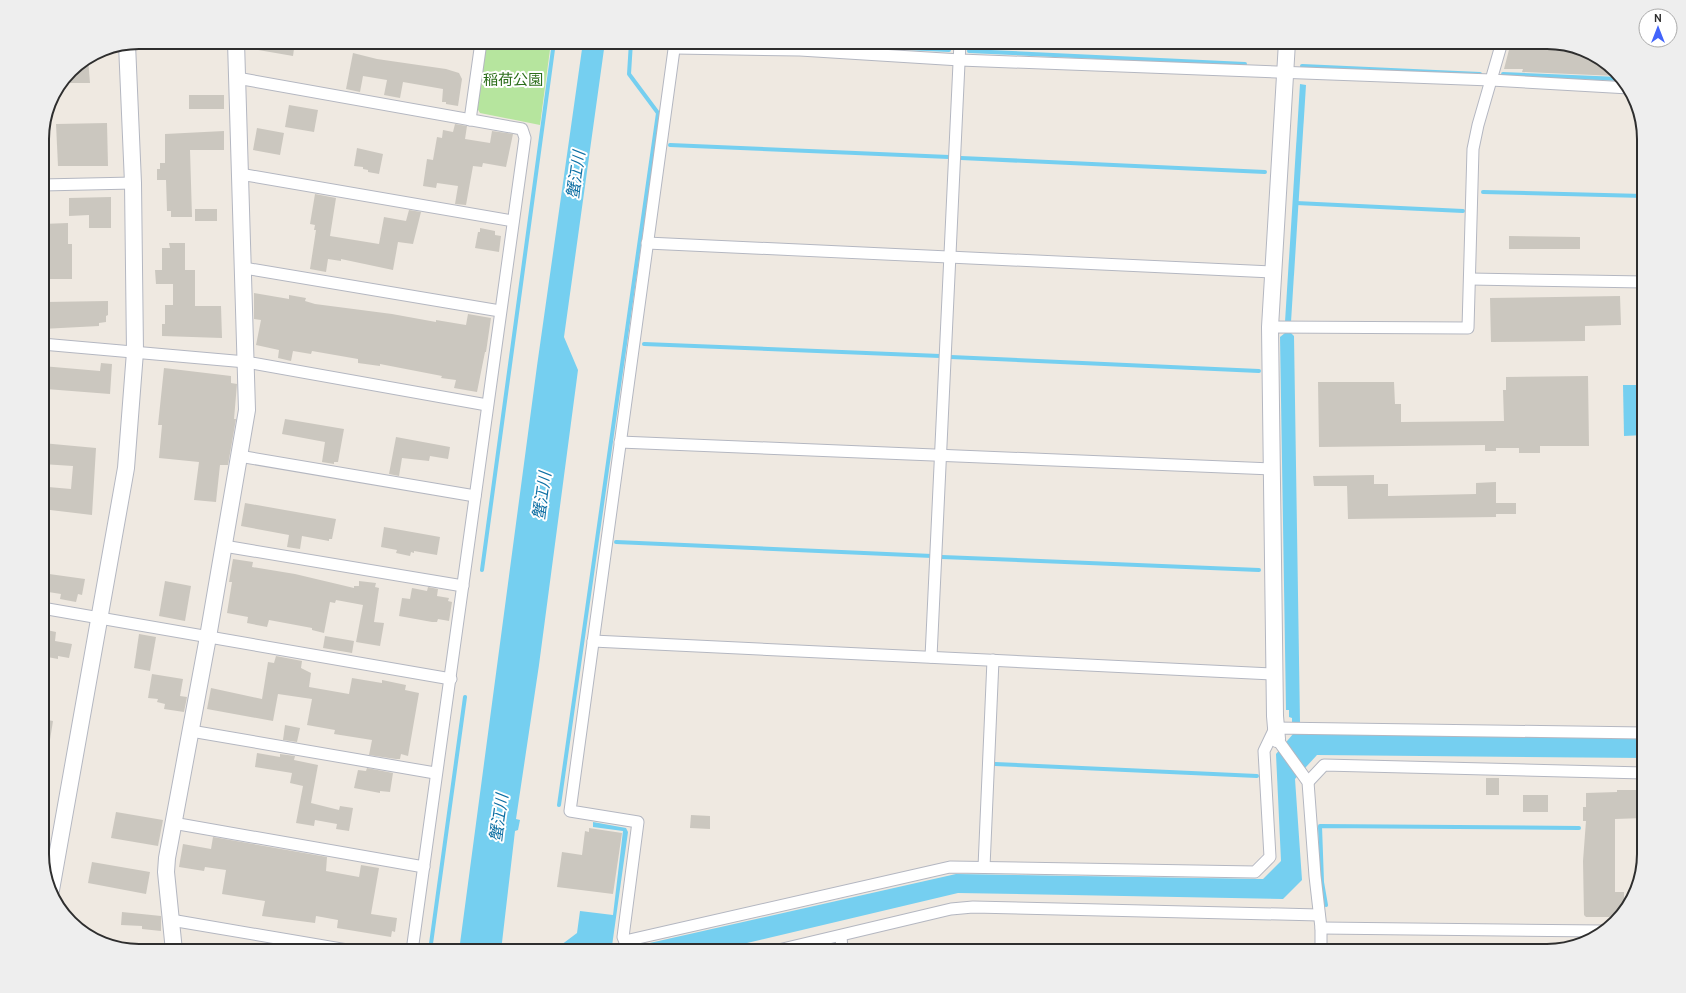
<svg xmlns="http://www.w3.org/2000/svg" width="1686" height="993" viewBox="0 0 1686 993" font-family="Cabin,'Noto Sans JP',sans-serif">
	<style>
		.green { fill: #b6e59e }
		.water { fill: #75cff0 }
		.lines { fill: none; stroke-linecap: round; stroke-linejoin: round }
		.stream { stroke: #75cff0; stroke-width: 4 }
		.building { fill: #cbc7bf }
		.street-casing { stroke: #b4b7c1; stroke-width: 13 }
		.secondary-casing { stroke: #b4b7c1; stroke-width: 18 }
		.street { stroke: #fff; stroke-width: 11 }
		.secondary { stroke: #fff; stroke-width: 16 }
		.labels { text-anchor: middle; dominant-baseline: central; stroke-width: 4; stroke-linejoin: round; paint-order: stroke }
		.park-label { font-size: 15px; fill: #2c6e1b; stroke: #fff }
		.water-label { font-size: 16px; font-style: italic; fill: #0d6fa3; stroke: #fff }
		.rim { fill: none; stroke: #2e2e2e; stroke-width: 2 }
	</style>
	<rect width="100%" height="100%" fill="#efe9e1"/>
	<g class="green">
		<path d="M486 42H551L540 125 480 113 477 108Z"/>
		<path d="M294 946 325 951H293Z"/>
	</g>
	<g class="water">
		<path d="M583 42H605L564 337 578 370 539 665 516 819 520 820 518 830 515 831 501 951H459L537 366Z"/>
		<path d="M1300 84 1306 85 1291 322H1285Z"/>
		<path d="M1285 333H1291L1294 336 1300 723H1292V718L1289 717V710H1286L1280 337Z"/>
		<path d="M1623 385H1644V435L1624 436Z"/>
		<path d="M1293 734 1644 738V758L1317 755 1295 779 1302 880 1283 899 958 893 713 951H553L577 933 580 911 613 915 623 831 593 827V822L626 828 628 832 612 946 623 949 956 874 1263 879 1281 861 1276 754Z"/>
	</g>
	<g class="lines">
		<g class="stream">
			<path d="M773 42 949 50"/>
			<path d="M969 51 1245 64"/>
			<path d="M1302 66 1480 74"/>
			<path d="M1503 74 1620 79"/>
			<path d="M670 145 949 157"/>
			<path d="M961 158 1265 172"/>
			<path d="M1483 192 1644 196"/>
			<path d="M1296 203 1463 211"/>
			<path d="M644 344 940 356"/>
			<path d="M951 357 1259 371"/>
			<path d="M616 542 932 556"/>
			<path d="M942 557 1259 570"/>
			<path d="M482 570 554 42"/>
			<path d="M995 764 1257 776"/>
			<path d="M559 805 658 113 629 74 631 42"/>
			<path d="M1326 905 1322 882 1320 826 1579 828"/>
			<path d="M1312 946V951"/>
			<path d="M430 951 465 697"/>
		</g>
	</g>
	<g class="building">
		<path d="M247 42H295L293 56 247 48Z"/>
		<path d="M1511 42H1548L1596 55 1617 76 1522 72 1523 69H1504Z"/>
		<path d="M353 53 377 59 446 69 459 73 462 79 458 106 446 104V102H442L443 89 403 82 400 98 384 95 387 80 363 76 360 92 346 89Z"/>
		<path d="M88 58 90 83H62L70 70Z"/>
		<rect x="189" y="95" width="35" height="14"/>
		<path d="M289 105 318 110 314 132 285 127Z"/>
		<path d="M107 123 108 166H58L56 124Z"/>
		<path d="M455 124 467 126 465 139 490 143 492 131 513 134 506 167 483 163 482 167 473 166 466 205 455 204 458 186 437 183 436 188 423 186 427 159 433 160 437 137 442 138 443 130 453 132Z"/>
		<path d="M257 128 284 133 280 155 253 150Z"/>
		<path d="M224 131V150H190L192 217H171V211H167L166 180H157V169H160V163H165V134Z"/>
		<path d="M357 148 383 154 379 174 368 172V170L363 169V167L354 166Z"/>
		<path d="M315 194 336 198 330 236 379 244 384 217 406 221 409 210 421 212 413 244 398 242 393 270 341 259V261L328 259 326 272 310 269 316 230H314L315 225 310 224Z"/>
		<path d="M111 197V228H89V215L69 216V198Z"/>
		<rect x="195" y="209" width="22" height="12"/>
		<path d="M68 223V244H72V279H45V255H42V224Z"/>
		<path d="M480 228 495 231V235L501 236 499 252 475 248 478 232H480Z"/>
		<path d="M1509 236 1580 237V249H1509Z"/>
		<path d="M169 243H185V270H195V306H221L222 338 162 336V324H165V305H173V284H156L155 270H162V248H170Z"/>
		<path d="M254 293 289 299V295L306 298 305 301 315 304 392 314 436 322V320L466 325 468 314 491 318 486 352H485L477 392 454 388 456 380 441 378 442 376 380 364V366L358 363V359L312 351 311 354 293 351 291 361 278 358 279 350 256 345 261 320 254 319Z"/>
		<path d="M1620 296 1621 325 1585 326V341L1491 342 1490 298Z"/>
		<path d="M108 301V315L106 316V322L99 323V326L42 329V307H46L45 302Z"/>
		<path d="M101 363 112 364 110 394 46 389 47 378 42 377V366L100 371Z"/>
		<path d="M164 368 231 376V383L237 384 234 419H236L228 465H220L216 502 194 500 199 462 159 458 162 425H158Z"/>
		<path d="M1588 376 1589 446H1540V453H1519V448H1496V451H1485V445L1319 447 1318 382H1394L1395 404H1401V422L1504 421 1503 390H1506V377Z"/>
		<path d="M285 419 344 429 338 462H334V464L322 462 325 442 282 434Z"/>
		<path d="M396 437 450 447 448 459 430 456 429 461 402 458 399 476 389 474Z"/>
		<path d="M42 443 96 448 92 515 42 509V489L48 490V487L71 489 73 466 42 464Z"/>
		<path d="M1374 475V484H1388V496L1476 494V483L1496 482V503H1516V514H1496V517L1348 519 1347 486H1314L1313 476Z"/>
		<path d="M245 503 336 519 332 539H329V541L302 536 300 549 287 547 289 535 241 526Z"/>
		<path d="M384 527 440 537 437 555 414 551V553L411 552 410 556 396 553 397 550 381 547Z"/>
		<path d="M233 559 253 562 252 567 295 574 354 588V586H359V581L376 583 375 587 379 588 374 622 384 623 380 646 356 642 363 605 336 600 335 603 330 602 324 633 312 630V628L269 620 267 627 247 623 248 617 227 613 232 582H229Z"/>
		<path d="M42 573 85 579 82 595 78 594 76 602 60 599 61 594 42 591Z"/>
		<path d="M165 581 191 586 185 621 159 616Z"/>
		<path d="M428 587 438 589 437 596 449 598 448 601 452 602 449 621 438 619 437 622H432L399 616 402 598 410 599 412 588 427 591Z"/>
		<path d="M42 629 56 632 55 641 72 644 69 658 58 656V659L42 656Z"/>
		<path d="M139 634 156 637 150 671 134 668Z"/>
		<path d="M325 636 354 641 352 653 323 648Z"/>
		<path d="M276 656 302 661 301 668 311 673 309 687 349 694 352 678 382 683V680L406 685 405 690 419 693 408 756 401 754 400 759H396L369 755 372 740 334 734 335 730 307 725 312 699 278 694 273 721 207 709 211 688 262 699 268 662 274 663Z"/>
		<path d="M152 674 183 679 180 696 187 697 184 712 164 709 165 704 157 702 158 699 148 698Z"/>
		<path d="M42 719 53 721 48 752H42Z"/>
		<path d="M285 725 300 728 297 742 283 740Z"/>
		<path d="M257 753 280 757V754L295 756 294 760 318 765 311 803 339 810 340 806 353 808 349 831 336 829 337 824 315 820 314 826 296 823 303 786 290 783 292 773 255 767Z"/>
		<path d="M367 768 393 773 390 792 380 791V793L354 788 358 770 366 771Z"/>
		<rect x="1486" y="778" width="13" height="17"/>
		<path d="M1617 790H1644V818L1615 819V892H1624V909L1617 917H1586L1584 915 1583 861 1586 821H1583V807H1586V793L1617 792Z"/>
		<rect x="1523" y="795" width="25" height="17"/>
		<path d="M116 812 163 820 158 846 111 838Z"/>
		<path d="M691 815 710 816V829L690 828Z"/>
		<path d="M589 828 622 833 613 894 557 887 562 852 582 855 585 831 589 832Z"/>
		<path d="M213 837 327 857 326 871 359 877 361 865 379 868 371 914 397 918 395 932 392 931 391 937 337 928 338 920 316 916 315 923 262 916 265 901 222 894 226 870 205 867 204 871 179 867 183 844 211 849Z"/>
		<path d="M92 862 150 872 146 894 88 883Z"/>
		<path d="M122 912 161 916V931L142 929V926L121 925Z"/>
	</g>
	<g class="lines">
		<g class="street-casing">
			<g id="street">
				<path d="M675 48 800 50 960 60 1491 80 1629 88"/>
				<path d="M237 78 522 129 525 138C487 409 449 680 412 951"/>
				<path d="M470 120 481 42"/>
				<path d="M240 174 513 221"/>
				<path d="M42 185 133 183"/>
				<path d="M647 243 1274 272"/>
				<path d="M244 268 500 311"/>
				<path d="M1470 279 1644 282"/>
				<path d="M1270 327 1468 328 1473 149 1478 125 1502 42"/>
				<path d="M42 344 246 362 487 405"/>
				<path d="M620 442 1273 469"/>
				<path d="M239 456 475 496"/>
				<path d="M224 546 463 586"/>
				<path d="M42 608 451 679"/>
				<path d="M593 641 1274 674"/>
				<path d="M931 657 960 42"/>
				<path d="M191 731 435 773"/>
				<path d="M1277 739 1308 782 1315 876 1321 928V951"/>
				<path d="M1308 782 1324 765 1644 773"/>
				<path d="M173 823 424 867"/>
				<path d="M984 867 993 660"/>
				<path d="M171 920 353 951"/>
				<path d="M1321 928 1602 931"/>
				<path d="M841 936 842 951"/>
				<path d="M625 941 950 867 1255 872 1270 857 1264 751 1275 728 1644 733"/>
				<path d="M629 951 623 937 638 822 570 811 675 42"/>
				<path d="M774 951 951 909 973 907 1319 915"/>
			</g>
		</g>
		<g class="secondary-casing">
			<g id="secondary">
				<path d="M1277 739 1275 716 1270 327 1287 42"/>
				<path d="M51 890 126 468 135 352 133 183 127 44"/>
				<path d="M174 951 166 872 167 858 208 637 247 410 236 42"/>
			</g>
		</g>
		<use href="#street" class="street"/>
		<use href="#secondary" class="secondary"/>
	</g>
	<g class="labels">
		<g class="park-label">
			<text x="513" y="80">稲荷公園</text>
		</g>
		<g class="water-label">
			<text transform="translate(576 175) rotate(-82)">蟹江川</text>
			<text transform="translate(542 496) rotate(-82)">蟹江川</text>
			<text transform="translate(499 818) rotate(-82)">蟹江川</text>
		</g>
	</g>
	<path d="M0 0H1686V993H0ZM139 49H1547A90 90 0 0 1 1637 139V854A90 90 0 0 1 1547 944H139A90 90 0 0 1 49 854V139A90 90 0 0 1 139 49Z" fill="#eee" fill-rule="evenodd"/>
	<path class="rim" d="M139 49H1547A90 90 0 0 1 1637 139V854A90 90 0 0 1 1547 944H139A90 90 0 0 1 49 854V139A90 90 0 0 1 139 49Z"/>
	<g transform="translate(1658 28)"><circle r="19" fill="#ffffff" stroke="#ababab"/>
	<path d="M0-3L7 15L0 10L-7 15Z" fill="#4264fb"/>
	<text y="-6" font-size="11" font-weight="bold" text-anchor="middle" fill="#2e2e2e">N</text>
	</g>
</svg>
